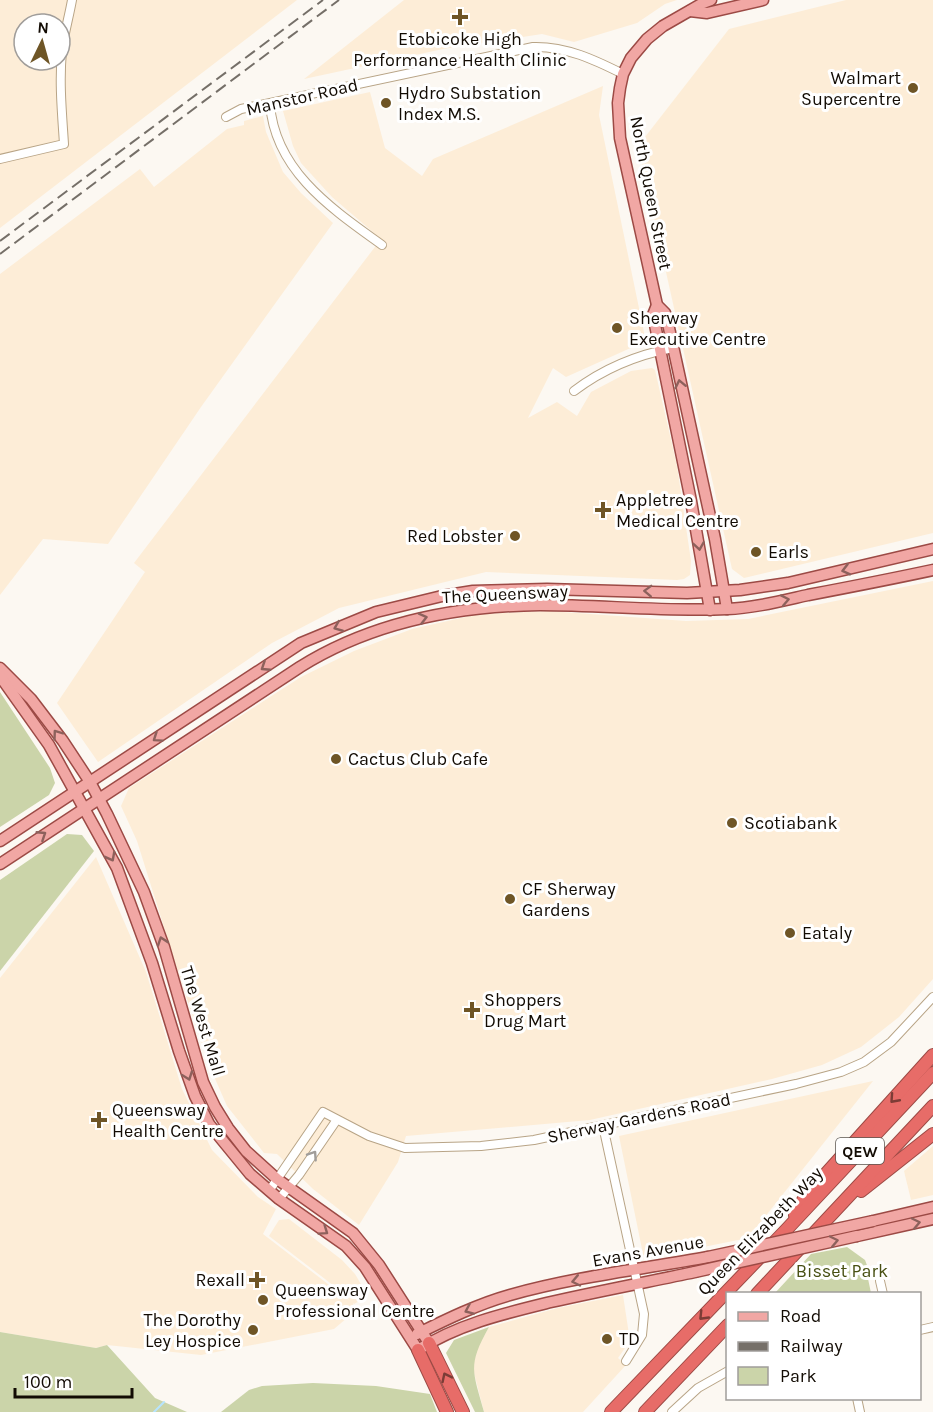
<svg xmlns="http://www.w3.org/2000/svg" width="933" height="1412" viewBox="0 0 933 1412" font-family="Karla,sans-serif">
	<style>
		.built { fill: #fdedd7; fill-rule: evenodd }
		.green { fill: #cbd4a9 }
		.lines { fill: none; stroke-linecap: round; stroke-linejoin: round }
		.stream { stroke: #b7e4fd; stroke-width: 2 }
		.minor-casing { stroke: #b8a486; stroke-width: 10 }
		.major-casing { stroke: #9c4a45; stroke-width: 13 }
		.highway-casing { stroke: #9c4a45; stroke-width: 14 }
		.minor { stroke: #fff; stroke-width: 8 }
		.major { stroke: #f1a7a4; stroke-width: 10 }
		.highway { stroke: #e76c68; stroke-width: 12 }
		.rail { stroke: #756f68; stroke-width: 2; stroke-dasharray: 12 6; stroke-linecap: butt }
		.major-bridge-casing { stroke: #9c4a45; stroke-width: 13; stroke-linecap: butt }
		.major-bridge { stroke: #f1a7a4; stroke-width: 10 }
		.oneway { stroke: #8d615c }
		.oneway2 { stroke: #7c3c36 }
		.oneway3 { stroke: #a09d9a }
		.poi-dot { fill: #6e5526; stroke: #fff; stroke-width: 2 }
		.labels { text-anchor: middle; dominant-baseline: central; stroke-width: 6; stroke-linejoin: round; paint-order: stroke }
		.shield { fill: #fff; stroke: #59544f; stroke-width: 1.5 }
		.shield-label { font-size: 16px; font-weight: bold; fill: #120b03 }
		.poi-label { font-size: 18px; fill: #120b03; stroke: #fff; text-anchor: start }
		.street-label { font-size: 18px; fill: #120b03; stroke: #fff }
		.park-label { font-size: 18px; fill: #485013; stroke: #fff }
	</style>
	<rect width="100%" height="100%" fill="#fcf8f2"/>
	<g class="built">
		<path d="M0 0H297L0 228ZM24 24H60V60H24Z"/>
		<path d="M404 0H677L665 4 637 23 574 42 542 34 443 49 304 79Z"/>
		<path d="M846 0H933V533L744 578 732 569 638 146 729 29Z"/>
		<path d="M603 86 599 115 645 337 644 342 566 377 553 368 528 418 557 402 577 416 591 392 631 371 652 368 655 370 677 466 691 561 690 575 684 579 677 580 486 572 339 608 272 643 98 762 57 703 145 572 134 563 381 239 332 197 301 163 293 146 283 111 370 92 385 148 422 176 433 159Z"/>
		<path d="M263 116 266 132 283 172 301 193 333 223 201 407 108 544 43 539 0 595V274L140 169 154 187 227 129 244 125V121Z"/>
		<path d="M933 581V979L899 1017 861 1047 822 1065 772 1079 590 1120 406 1136 398 1162 359 1225 313 1189 277 1154 264 1153 227 1106 209 1065 179 975 137 841 121 806 129 788 301 677 354 651 412 629 479 614 549 611 686 621 748 619Z"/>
		<path d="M96 857 146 972 182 1089 212 1150 258 1197 276 1209 263 1234 350 1301 338 1289 269 1236 279 1220 289 1219 342 1260 355 1274 368 1296 354 1304 353 1303 354 1312 334 1329 201 1355 107 1345 96 1348 0 1332V978Z"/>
		<path d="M873 1081 748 1238 644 1259 619 1136Z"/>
		<path d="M933 1146V1195L911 1200 904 1171Z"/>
		<path d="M623 1295 630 1341 618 1358 626 1365 583 1412H484L473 1369 475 1351 489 1327 558 1308Z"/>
	</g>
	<g class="green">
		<path d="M0 692 50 768 55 783 49 795 0 827Z"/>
		<path d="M67 834 82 835 94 851 0 971V880Z"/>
		<path d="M847 1247 865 1260 868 1268 866 1269 871 1293H775L811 1254Z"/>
		<path d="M489 1327C467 1366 473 1371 484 1412H475L446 1353 454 1340Z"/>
		<path d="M0 1332 96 1348 107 1345 155 1398 187 1412H0Z"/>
		<path d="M313 1383 376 1386 430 1394 437 1412H221L249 1390 262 1386Z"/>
	</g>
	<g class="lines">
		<path class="stream" d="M154 1412 164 1402"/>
		<g class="minor-casing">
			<g id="minor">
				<path d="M270 104C275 171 332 209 382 245"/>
				<path d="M226 117 241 109 533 47C566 46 595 60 623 74"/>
				<path d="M0 159 64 144C62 113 59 82 62 51 64 34 69 17 72 0"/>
				<path d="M574 391C603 369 636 355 673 348"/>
				<path d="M603 1126 644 1314 642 1335 626 1361"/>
				<path d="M269 1191 323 1112 369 1136 405 1148 481 1146 534 1140 796 1084 841 1072 864 1062 891 1042 933 997"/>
				<path d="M279 1199 299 1175 336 1121"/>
				<path d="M880 1281 883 1294"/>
				<path d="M920 1330 933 1327"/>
				<path d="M857 1398 860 1412"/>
				<path d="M672 1412 698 1388 728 1371"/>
			</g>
		</g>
		<g class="major-casing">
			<g id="major">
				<path d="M711 0 703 3 663 26 647 39 631 58 623 74 620 88 618 103 620 138 657 305 665 313 669 328 715 539 727 609"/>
				<path d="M690 11 707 13 763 0"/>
				<path d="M657 305 653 315 691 501 710 610"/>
				<path d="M0 668 31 699 63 741 90 782 107 814 144 892 164 947 203 1082 215 1107 228 1128 246 1151 277 1179 353 1233 379 1265 429 1343"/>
				<path d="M0 676 49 745 117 868 152 963 179 1051 195 1096 209 1124 250 1174 279 1199 346 1246 365 1267 418 1350C458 1324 506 1313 551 1302 599 1291 647 1282 695 1272"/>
				<path d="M0 841 301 643 376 612 442 596 473 591 547 589 687 593 740 590 788 583 933 549"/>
				<path d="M0 864 300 667C372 622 456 606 540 605 602 605 665 612 727 609 754 608 781 601 808 595 850 587 891 579 933 570"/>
				<path d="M873 1221 933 1207"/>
				<path d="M857 1236 933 1219"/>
				<path d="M417 1334C447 1319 478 1304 510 1295 574 1277 642 1269 708 1257"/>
			</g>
		</g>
		<g class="highway-casing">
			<g id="highway">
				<path d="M861 1191 933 1134"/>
				<path d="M795 1215 805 1197 933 1055"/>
				<path d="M757 1294 933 1106"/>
				<path d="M429 1343 463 1412"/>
				<path d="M418 1350 447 1412"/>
				<path d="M611 1412 787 1229 933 1073"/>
				<path d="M645 1412 728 1325"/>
			</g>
		</g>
		<use href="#minor" class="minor"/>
		<use href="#major" class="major"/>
		<use href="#highway" class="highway"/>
		<g class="rail">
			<path d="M0 241 323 0"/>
			<path d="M0 254 339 0"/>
		</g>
		<g class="major-bridge-casing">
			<g id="major-bridge">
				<path d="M708 1257 873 1221"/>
				<path d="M695 1272 857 1236"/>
			</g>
		</g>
		<use href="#major-bridge" class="major-bridge"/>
	</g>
	<defs><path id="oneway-chevron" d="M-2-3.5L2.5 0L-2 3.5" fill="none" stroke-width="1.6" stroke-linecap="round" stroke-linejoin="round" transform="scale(1.5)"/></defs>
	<g class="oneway">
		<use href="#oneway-chevron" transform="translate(680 384) rotate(-102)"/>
		<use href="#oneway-chevron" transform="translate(699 546) rotate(81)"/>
		<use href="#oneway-chevron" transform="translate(846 570) rotate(166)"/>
		<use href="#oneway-chevron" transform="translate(648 591) rotate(-178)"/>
		<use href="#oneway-chevron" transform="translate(785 600) rotate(-11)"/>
		<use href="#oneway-chevron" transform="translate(423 618) rotate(-14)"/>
		<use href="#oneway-chevron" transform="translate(338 627) rotate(158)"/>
		<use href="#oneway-chevron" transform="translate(265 667) rotate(147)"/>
		<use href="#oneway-chevron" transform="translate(57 734) rotate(-126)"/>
		<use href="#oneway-chevron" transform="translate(157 738) rotate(146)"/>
		<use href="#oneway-chevron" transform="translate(42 835) rotate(-33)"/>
		<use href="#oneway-chevron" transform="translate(111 857) rotate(62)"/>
		<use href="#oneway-chevron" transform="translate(162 941) rotate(-109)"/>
		<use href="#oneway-chevron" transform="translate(188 1076) rotate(70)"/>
		<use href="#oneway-chevron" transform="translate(916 1223) rotate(-12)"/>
		<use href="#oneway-chevron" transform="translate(324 1231) rotate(35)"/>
		<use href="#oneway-chevron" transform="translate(834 1241) rotate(-12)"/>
		<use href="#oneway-chevron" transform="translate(576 1281) rotate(168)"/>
		<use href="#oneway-chevron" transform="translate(469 1310) rotate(156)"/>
	</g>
	<g class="oneway2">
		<use href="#oneway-chevron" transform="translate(894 1099) rotate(132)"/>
		<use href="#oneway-chevron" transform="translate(703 1316) rotate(134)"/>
		<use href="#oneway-chevron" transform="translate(446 1377) rotate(-116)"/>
	</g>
	<use class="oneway3" href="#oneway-chevron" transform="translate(313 1155) rotate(-56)"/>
	<g class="poi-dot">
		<path d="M457 8h6v6h6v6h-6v6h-6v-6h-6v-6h6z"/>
		<circle cx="913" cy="88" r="6"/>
		<circle cx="386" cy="103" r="6"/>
		<circle cx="617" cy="328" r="6"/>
		<path d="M600 501h6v6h6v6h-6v6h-6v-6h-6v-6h6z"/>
		<circle cx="515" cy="536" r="6"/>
		<circle cx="756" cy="552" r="6"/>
		<circle cx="336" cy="759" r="6"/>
		<circle cx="732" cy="823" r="6"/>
		<circle cx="510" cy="899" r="6"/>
		<circle cx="790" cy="933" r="6"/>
		<path d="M469 1001h6v6h6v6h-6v6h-6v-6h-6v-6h6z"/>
		<path d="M96 1111h6v6h6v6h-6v6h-6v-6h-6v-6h6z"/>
		<path d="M254 1271h6v6h6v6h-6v6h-6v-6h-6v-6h6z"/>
		<circle cx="263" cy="1300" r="6"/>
		<circle cx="253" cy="1330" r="6"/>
		<circle cx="607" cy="1339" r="6"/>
	</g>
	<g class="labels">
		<rect class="shield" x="836" y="1138" width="48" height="26" rx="4.5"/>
		<g class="shield-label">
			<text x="860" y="1151">QEW</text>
		</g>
		<g class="poi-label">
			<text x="460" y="39" text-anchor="middle">Etobicoke High<tspan x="460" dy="21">Performance Health Clinic</tspan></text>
			<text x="901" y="78" text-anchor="end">Walmart<tspan x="901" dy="21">Supercentre</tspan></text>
			<text x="398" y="93">Hydro Substation<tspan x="398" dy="21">Index M.S.</tspan></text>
			<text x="629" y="318">Sherway<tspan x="629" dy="21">Executive Centre</tspan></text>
			<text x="616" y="500">Appletree<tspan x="616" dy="21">Medical Centre</tspan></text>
			<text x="503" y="536" text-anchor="end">Red Lobster</text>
			<text x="768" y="552">Earls</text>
			<text x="348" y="759">Cactus Club Cafe</text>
			<text x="744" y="823">Scotiabank</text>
			<text x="522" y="889">CF Sherway<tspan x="522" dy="21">Gardens</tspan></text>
			<text x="802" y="933">Eataly</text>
			<text x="484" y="1000">Shoppers<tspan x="484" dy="21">Drug Mart</tspan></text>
			<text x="112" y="1110">Queensway<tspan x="112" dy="21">Health Centre</tspan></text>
			<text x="245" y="1280" text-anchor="end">Rexall</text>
			<text x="275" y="1290">Queensway<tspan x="275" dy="21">Professional Centre</tspan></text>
			<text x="241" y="1320" text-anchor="end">The Dorothy<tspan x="241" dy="21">Ley Hospice</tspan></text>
			<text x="619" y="1339">TD</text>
		</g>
		<g class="street-label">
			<text transform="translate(302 97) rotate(-13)">Manstor Road</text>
			<text transform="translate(651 193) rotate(79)">North Queen Street</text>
			<text transform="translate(505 594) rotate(-3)">The Queensway</text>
			<text transform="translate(203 1021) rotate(73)">The West Mall</text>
			<text transform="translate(639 1118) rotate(-12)">Sherway Gardens Road</text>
			<text transform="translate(760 1231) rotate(-46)">Queen Elizabeth Way</text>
			<text transform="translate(648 1251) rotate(-10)">Evans Avenue</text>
		</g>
		<g class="park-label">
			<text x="842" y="1271">Bisset Park</text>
		</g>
	</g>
	<rect x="726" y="1292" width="195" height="108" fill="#ffffff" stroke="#a09d9a" stroke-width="1.5"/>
	<rect x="738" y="1312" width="30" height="9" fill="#f1a7a4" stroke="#a09d9a" stroke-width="1.5"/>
	<text x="780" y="1322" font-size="18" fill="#120b03">Road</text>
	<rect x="738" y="1342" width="30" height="9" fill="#756f68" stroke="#a09d9a" stroke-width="1.5"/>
	<text x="780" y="1352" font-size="18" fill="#120b03">Railway</text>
	<rect x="738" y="1367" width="30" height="18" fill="#cbd4a9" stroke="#a09d9a" stroke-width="1.5"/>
	<text x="780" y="1382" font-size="18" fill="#120b03">Park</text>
	<g transform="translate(42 42) rotate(5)"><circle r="28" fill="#ffffff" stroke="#a09d9a" stroke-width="1.5"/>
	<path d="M0-4.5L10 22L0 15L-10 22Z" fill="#6e5526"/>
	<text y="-9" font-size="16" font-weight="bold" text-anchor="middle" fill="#120b03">N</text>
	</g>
	<path d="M15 1388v9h117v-9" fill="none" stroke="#120b03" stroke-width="3"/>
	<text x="24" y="1388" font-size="18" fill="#120b03" stroke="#ffffff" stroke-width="4.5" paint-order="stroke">100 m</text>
</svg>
